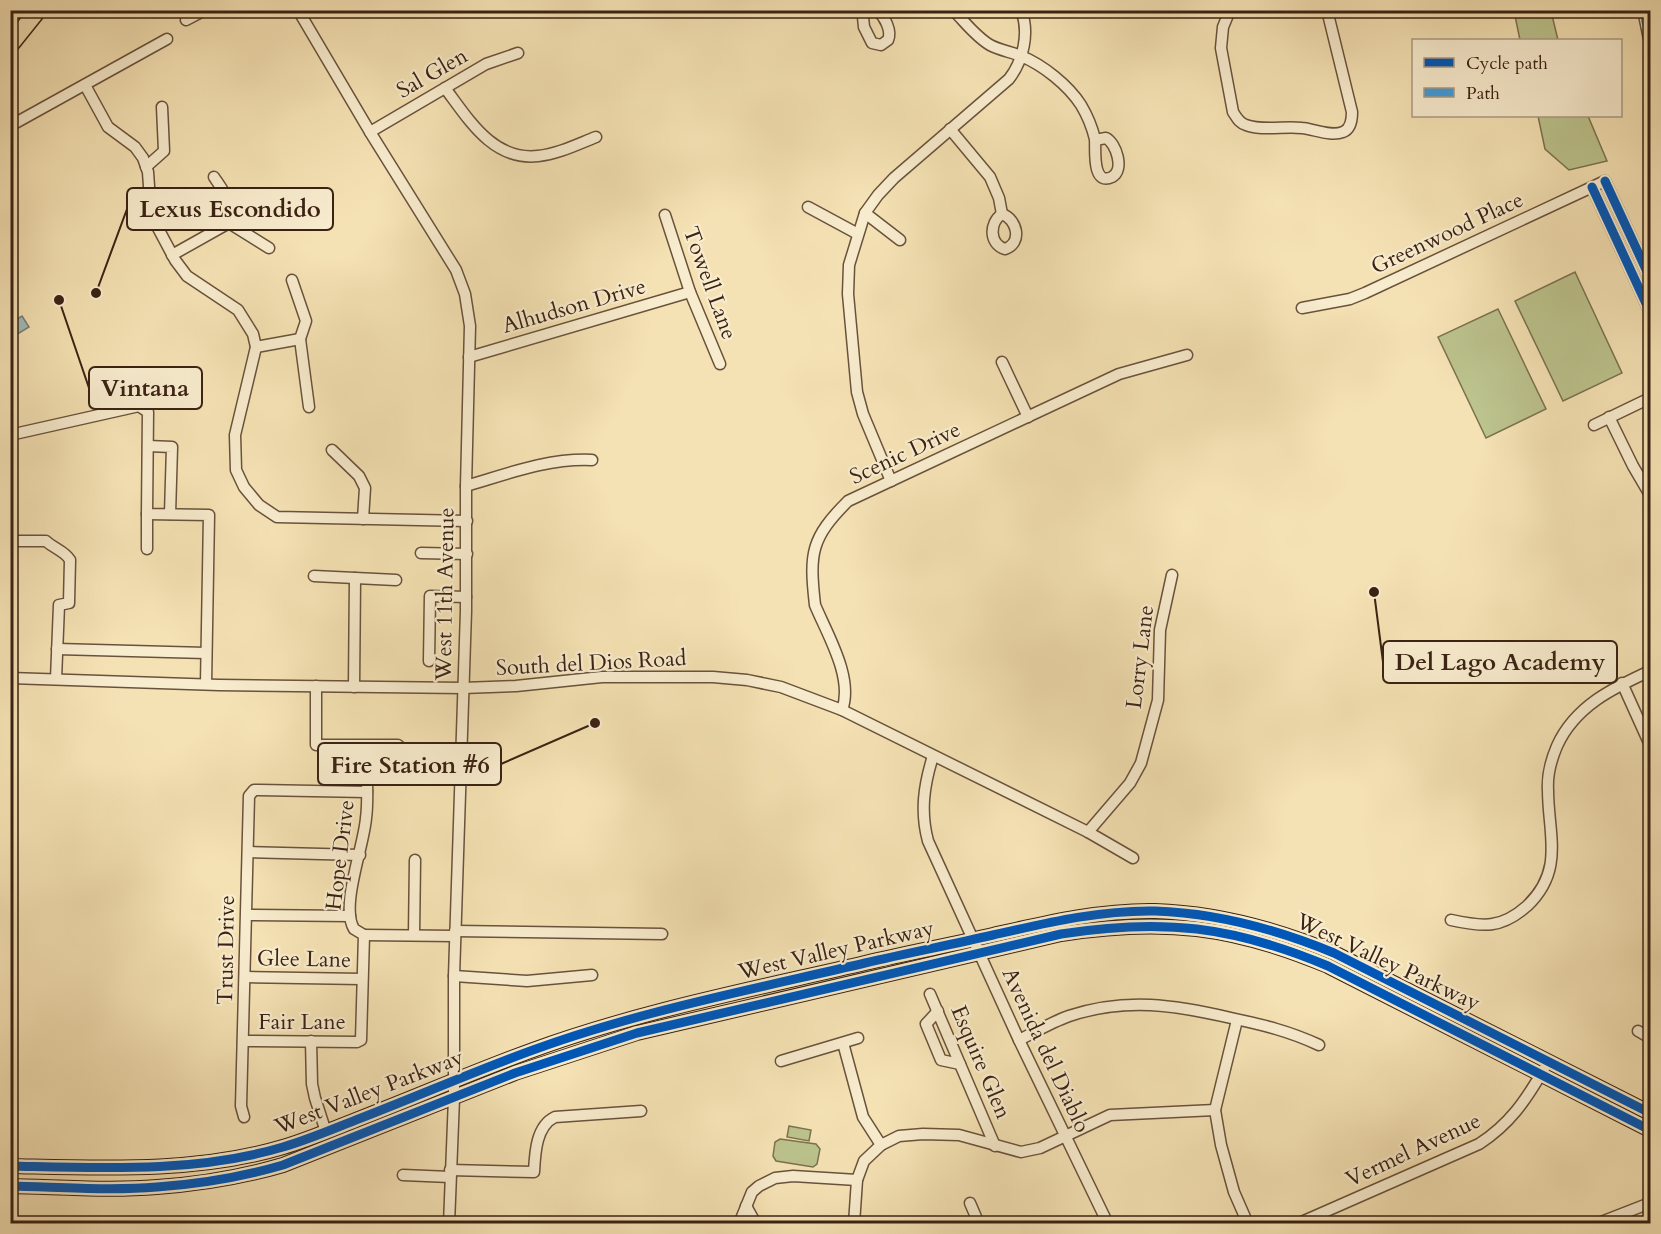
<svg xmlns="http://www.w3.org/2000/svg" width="1661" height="1234" viewBox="0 0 1661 1234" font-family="Cardo,serif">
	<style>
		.green { fill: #bcc38d; stroke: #7b7250; stroke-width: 1.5 }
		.water { fill: #a0bcb7; stroke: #777e76; stroke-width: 1.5 }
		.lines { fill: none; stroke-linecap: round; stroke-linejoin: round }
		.minor-casing { stroke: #69523c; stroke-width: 13 }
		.major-casing { stroke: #3a2214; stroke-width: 16 }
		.highway-casing { stroke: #3a2214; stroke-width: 19 }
		.minor { stroke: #f8ecce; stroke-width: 10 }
		.major { stroke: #f5e2b4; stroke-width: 14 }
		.highway { stroke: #f5e2b4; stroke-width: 16 }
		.quiet { stroke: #3e9cde; stroke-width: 8; stroke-dasharray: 15 8; stroke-linecap: butt }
		.cycleway-casing { stroke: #f8ecce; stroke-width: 13 }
		.cycleway { stroke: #0057b8; stroke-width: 9 }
		.labels { text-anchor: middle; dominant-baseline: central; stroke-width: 4.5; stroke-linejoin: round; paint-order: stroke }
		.street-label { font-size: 22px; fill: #3a2214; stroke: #f8ecce }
		.leader { fill: none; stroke: #3a2214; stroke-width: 2 }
		.callout-dot { fill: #3a2214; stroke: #f8ecce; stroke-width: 2 }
		.callout { fill: #f8ecce; stroke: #3a2214; stroke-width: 2 }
		.callout-label { font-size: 24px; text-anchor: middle; font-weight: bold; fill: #3a2214 }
	</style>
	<rect width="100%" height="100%" fill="#f5e2b4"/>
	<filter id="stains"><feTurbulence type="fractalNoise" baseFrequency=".00333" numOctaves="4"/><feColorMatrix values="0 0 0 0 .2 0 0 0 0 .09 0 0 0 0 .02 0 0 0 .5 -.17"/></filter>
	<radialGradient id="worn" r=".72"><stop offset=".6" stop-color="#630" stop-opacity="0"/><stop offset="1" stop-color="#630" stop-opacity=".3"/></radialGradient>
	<g class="green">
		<path d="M1514 11H1551L1558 40H1520Z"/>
		<path d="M1538 116H1588L1607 161 1569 170 1545 149Z"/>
		<path d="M1575 272 1622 373 1563 401 1515 301Z"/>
		<path d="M1498 309 1546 409 1486 438 1438 337Z"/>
		<path d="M789 1126 811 1130 809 1141 787 1137Z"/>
		<path d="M780 1139 816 1144 820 1149 817 1164 813 1167 776 1161 773 1156 775 1142Z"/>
	</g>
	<path class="water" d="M22 316 29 327 11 338V323Z"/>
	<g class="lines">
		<g class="minor-casing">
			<g id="minor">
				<path d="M298 10 370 132 456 270 465 294 470 326 466 486V611L454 976V1098L449 1224"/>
				<path d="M868 10 863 17 864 27 872 43 881 45 888 40C892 31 885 17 877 10"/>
				<path d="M953 10C965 22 976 37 990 45 999 50 1011 52 1021 56 1043 65 1068 85 1081 105 1087 115 1092 127 1095 139 1096 146 1091 187 1112 177 1125 170 1116 143 1106 138L1095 140"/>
				<path d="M1230 10 1223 27 1221 48 1233 112C1237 118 1239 123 1246 125 1260 131 1285 126 1302 128 1314 129 1331 137 1343 132 1351 129 1352 119 1352 112L1327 10"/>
				<path d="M1643 10 1650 44"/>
				<path d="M186 20 205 10"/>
				<path d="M85 85 108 127 135 147 143 158 148 172 151 215 175 260 187 276 238 310 253 334 256 347 235 435 236 470 244 487 259 505 277 517 467 521"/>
				<path d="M445 88C469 120 493 161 538 156 558 154 578 144 596 137"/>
				<path d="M10 126 167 39"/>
				<path d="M950 129 990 177 999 198 1002 214"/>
				<path d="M370 132 486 64 518 53"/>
				<path d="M146 167 164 151 162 107"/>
				<path d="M214 177C224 192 235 205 229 223"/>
				<path d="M1592 187 1650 312"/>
				<path d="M808 207 858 234"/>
				<path d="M865 213 900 240"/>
				<path d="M1002 214C1017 219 1023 243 1005 249 989 244 989 223 1002 214Z"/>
				<path d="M665 215 690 292 720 364"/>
				<path d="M172 255 229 223 269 248"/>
				<path d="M292 280 306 321 300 339"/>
				<path d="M1302 308 1350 299 1365 293 1605 181 1650 278"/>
				<path d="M256 347 300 339 309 407"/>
				<path d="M469 357 690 292"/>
				<path d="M1002 362 1028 417"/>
				<path d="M1609 417 1633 466 1650 495"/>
				<path d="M1594 425 1650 398"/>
				<path d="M10 435 139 406 148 412 147 514 209 515 206 684"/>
				<path d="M148 446 172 447 170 514"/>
				<path d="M332 450 359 476 365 488 363 519"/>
				<path d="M891 481 863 414 857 392 848 294 849 265 865 213 878 195 894 178 1009 79C1023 61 1030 33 1021 10"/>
				<path d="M466 486C507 474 548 458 592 460"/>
				<path d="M10 541H46C53 548 65 551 70 560L69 603 59 605 56 679"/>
				<path d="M147 549V514"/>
				<path d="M421 553 467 554"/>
				<path d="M314 576 396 580"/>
				<path d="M57 649 206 653"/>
				<path d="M429 661 430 596 466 597"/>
				<path d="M10 678 219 685 463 688 516 686 602 677H713L747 680 781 687 842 710 1088 832 1133 858"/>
				<path d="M1622 683 1650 745"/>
				<path d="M316 686V745H398L407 753 460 757"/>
				<path d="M354 687 355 578"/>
				<path d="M842 710C854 678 827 634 815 605 809 553 811 538 848 501L1119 374 1187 355"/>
				<path d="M933 756C924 785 920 811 928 841L1019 1040 1108 1224"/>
				<path d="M1088 832 1130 783 1141 763 1158 700 1160 630 1172 575"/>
				<path d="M248 852 360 855"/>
				<path d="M247 915 350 916"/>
				<path d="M1451 920C1483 927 1501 929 1527 906 1565 870 1548 834 1548 790 1547 775 1551 760 1557 746 1575 706 1613 688 1650 671"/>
				<path d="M455 931 662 934"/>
				<path d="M364 935 455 936"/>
				<path d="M414 935 415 860"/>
				<path d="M454 976 527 981 592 975"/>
				<path d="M246 977 362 979"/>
				<path d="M930 994 995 1146"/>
				<path d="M938 1011 926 1024 941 1060 960 1064"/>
				<path d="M1237 1020 1215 1110 1221 1145 1234 1192 1248 1224"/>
				<path d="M1638 1031 1650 1038"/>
				<path d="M1019 1040C1035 1032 1052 1022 1069 1016 1126 997 1175 1005 1231 1018 1263 1025 1289 1031 1319 1045"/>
				<path d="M243 1041 357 1042 361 1040 364 935 354 929C340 906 364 846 366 818 368 804 367 790 367 776"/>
				<path d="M311 1041 312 1084 315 1098 326 1132"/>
				<path d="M843 1043 863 1117 881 1145"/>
				<path d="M781 1061 858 1038"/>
				<path d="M244 1117 241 1106 249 796 254 790H259L367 792"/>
				<path d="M450 1170 534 1172C535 1153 536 1126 555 1117L641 1111"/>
				<path d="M403 1175 450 1177"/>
				<path d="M970 1203 979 1224"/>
				<path d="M746 1206 756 1224"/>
				<path d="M739 1224 752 1192 759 1186 775 1178 793 1176 857 1180"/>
				<path d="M854 1224 857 1180 864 1161 881 1145 899 1136 923 1134 959 1135 1021 1152 1040 1148 1110 1115 1215 1110"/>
				<path d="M1297 1224 1479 1144C1510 1124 1526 1100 1544 1069"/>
				<path d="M1596 1224 1650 1203"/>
			</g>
		</g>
		<g class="major-casing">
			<g id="major">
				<path d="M10 1166C101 1168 196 1173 283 1147 310 1139 335 1128 361 1118 418 1096 475 1071 533 1050 640 1011 754 989 865 963 907 953 950 945 993 935 1046 923 1100 910 1155 911 1218 913 1276 929 1334 953L1650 1113"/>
				<path d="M10 1186C59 1187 109 1191 157 1187 200 1184 242 1177 283 1165L515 1073 637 1033 1061 934C1162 918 1233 926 1328 966L1650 1130"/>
			</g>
		</g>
		<g class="highway-casing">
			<path id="highway" d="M10 45 38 10"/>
		</g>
		<use href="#minor" class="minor"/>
		<use href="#major" class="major"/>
		<use href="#highway" class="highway"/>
		<path class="quiet" d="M1643 10 1650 44"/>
		<g class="cycleway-casing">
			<g id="cycleway">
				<path d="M1605 181 1650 278"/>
				<path d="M1592 187 1650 312"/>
				<path d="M10 1166C101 1168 196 1173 283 1147 310 1139 335 1128 361 1118 418 1096 475 1071 533 1050 640 1011 754 989 865 963 907 953 950 945 993 935 1046 923 1100 910 1155 911 1218 913 1276 929 1334 953L1650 1113"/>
				<path d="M10 1186C59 1187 109 1191 157 1187 200 1184 242 1177 283 1165L515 1073 637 1033 1061 934C1162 918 1233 926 1328 966L1650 1130"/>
			</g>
		</g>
		<use href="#cycleway" class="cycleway"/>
	</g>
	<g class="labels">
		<g class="street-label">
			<text transform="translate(432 73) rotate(-30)">Sal Glen</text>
			<text transform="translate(1447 233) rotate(-25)">Greenwood Place</text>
			<text transform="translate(710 283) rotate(70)">Towell Lane</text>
			<text transform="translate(574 306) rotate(-16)">Alhudson Drive</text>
			<text transform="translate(905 453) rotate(-25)">Scenic Drive</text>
			<text transform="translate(445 594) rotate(-89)">West 11th Avenue</text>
			<text transform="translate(1140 657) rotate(-83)">Lorry Lane</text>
			<text transform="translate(591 663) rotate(-3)">South del Dios Road</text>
			<text transform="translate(340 855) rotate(-83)">Hope Drive</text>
			<text transform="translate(226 950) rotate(-89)">Trust Drive</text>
			<text transform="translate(836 950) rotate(-13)">West Valley Parkway</text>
			<text transform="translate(304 959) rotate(1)">Glee Lane</text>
			<text transform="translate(1388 962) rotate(25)">West Valley Parkway</text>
			<text x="302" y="1022">Fair Lane</text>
			<text transform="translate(1046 1050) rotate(65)">Avenida del Diablo</text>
			<text transform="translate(981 1062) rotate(67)">Esquire Glen</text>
			<text transform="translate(369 1092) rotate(-21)">West Valley Parkway</text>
			<text transform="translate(1413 1150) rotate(-25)">Vermel Avenue</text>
		</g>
	</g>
	<path class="leader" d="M96 293L127 209M59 300L89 388M1374 592L1383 662M595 723L501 764"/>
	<g class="callout-dot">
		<circle cx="96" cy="293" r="6"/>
		<circle cx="59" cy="300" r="6"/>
		<circle cx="1374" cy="592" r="6"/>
		<circle cx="595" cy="723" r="6"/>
	</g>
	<g class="callout">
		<rect x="127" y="188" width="206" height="42" rx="6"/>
		<rect x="89" y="367" width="113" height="42" rx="6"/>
		<rect x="1383" y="641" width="234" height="42" rx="6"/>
		<rect x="318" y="743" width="183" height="42" rx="6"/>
	</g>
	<g class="callout-label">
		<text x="230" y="217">Lexus Escondido</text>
		<text x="145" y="396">Vintana</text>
		<text x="1500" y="670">Del Lago Academy</text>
		<text x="410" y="773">Fire Station #6</text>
	</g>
	<rect width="1661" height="1234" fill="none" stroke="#f5e2b4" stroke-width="36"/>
	<rect x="12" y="12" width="1637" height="1210" fill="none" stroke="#3a2214" stroke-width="3"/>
	<rect x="18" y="18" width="1625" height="1198" fill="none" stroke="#3a2214" stroke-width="1.5"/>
	<rect x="1412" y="39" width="210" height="78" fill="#f8ecce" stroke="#ac9b84" stroke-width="1.5"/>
	<rect x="1424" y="58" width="30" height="9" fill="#0057b8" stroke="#ac9b84" stroke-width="1.5"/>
	<text x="1466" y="69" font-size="18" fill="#3a2214">Cycle path</text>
	<rect x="1424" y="88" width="30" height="9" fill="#3e9cde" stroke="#ac9b84" stroke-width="1.5"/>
	<text x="1466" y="99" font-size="18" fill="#3a2214">Path</text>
	<rect width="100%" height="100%" filter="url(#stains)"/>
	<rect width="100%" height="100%" fill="url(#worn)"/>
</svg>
